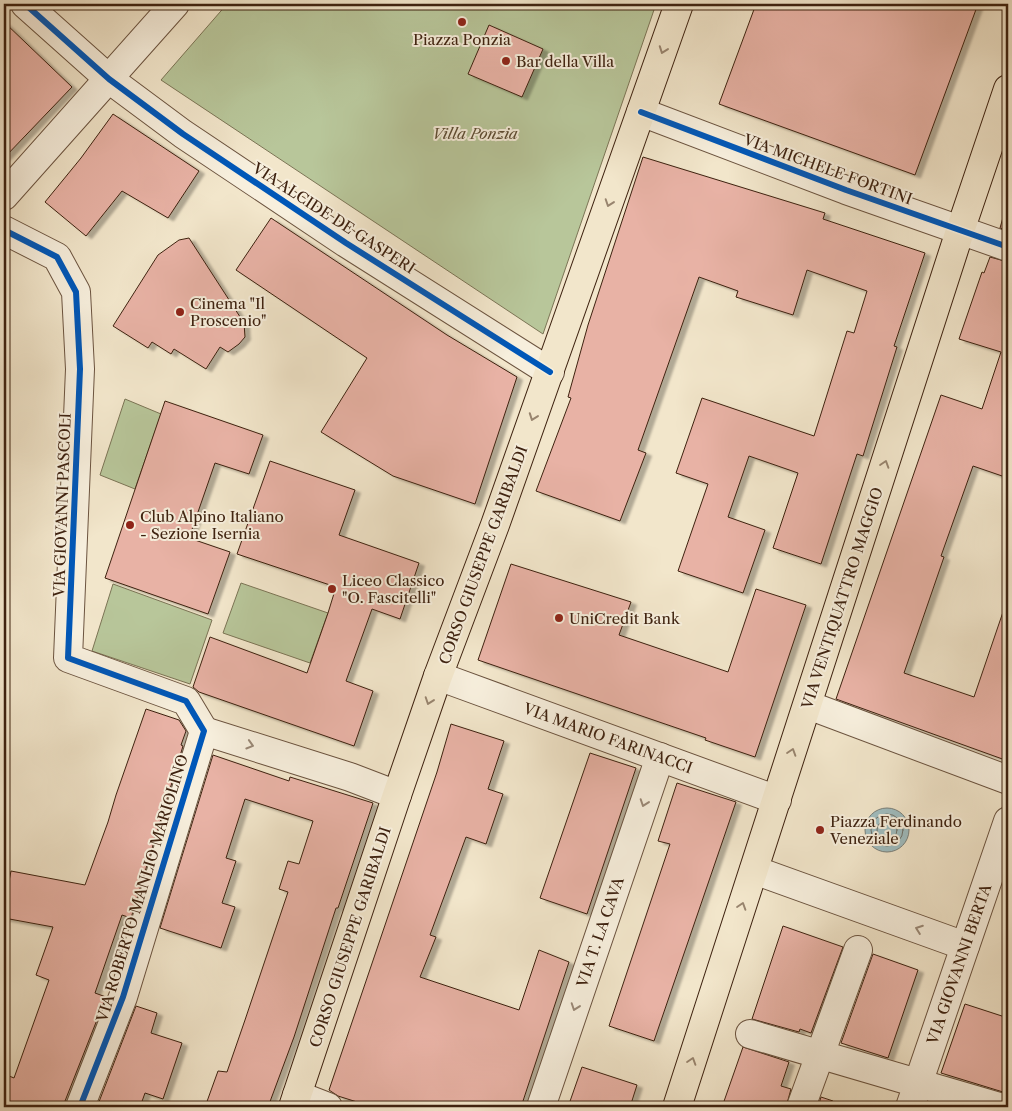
<svg xmlns="http://www.w3.org/2000/svg" width="1012" height="1111" viewBox="0 0 1012 1111" font-family="'Libre Caslon Text',serif">
	<style>
		.green { fill: #b8c69a; stroke: #7b7455 }
		.water { fill: #9fbdc0; stroke: #787f7a }
		.lines { fill: none; stroke-linecap: round; stroke-linejoin: round }
		.shore { stroke: #6e7068; stroke-width: 1 }
		.building { fill: #e8b2a5; stroke: #3e2210; filter: url(#shadow) }
		.minor-casing { stroke: #6b533f; stroke-width: 30 }
		.major-casing { stroke: #3e2210; stroke-width: 30 }
		.minor { stroke: #f7efdd; stroke-width: 28 }
		.major { stroke: #f2e6cb; stroke-width: 28 }
		.rail-casing { stroke: #3e2210; stroke-width: 5.5 }
		.rail { stroke: #f7efdd; stroke-width: 4; stroke-dasharray: 11; stroke-linecap: butt }
		.cycleway-casing { stroke: #f7efdd; stroke-width: 9 }
		.cycleway { stroke: #0057b8; stroke-width: 6 }
		.oneway { stroke: #98846e }
		.oneway2 { stroke: #9a8876 }
		.poi-dot { fill: #8f2418; stroke: #f7efdd; stroke-width: 2 }
		.labels { text-anchor: middle; dominant-baseline: central; stroke-width: 4; stroke-linejoin: round; paint-order: stroke }
		.poi-label { font-size: 15px; fill: #3e2210; stroke: #f7efdd; text-anchor: start }
		.park-label { font-size: 15px; font-style: italic; fill: #5c4b32; stroke: #f7efdd }
		.street-label { font-size: 15px; fill: #3e2210; stroke: #f7efdd }
	</style>
	<defs>
		<filter id="shadow"><feDropShadow dx="5.5" dy="3" stdDeviation="1" flood-color="#0004"/></filter>
	</defs>
	<rect width="100%" height="100%" fill="#f2e6cb"/>
	<filter id="stains"><feTurbulence type="fractalNoise" baseFrequency=".004" numOctaves="4"/><feColorMatrix values="0 0 0 0 .2 0 0 0 0 .09 0 0 0 0 .02 0 0 0 .5 -.17"/></filter>
	<radialGradient id="worn" r=".72"><stop offset=".6" stop-color="#630" stop-opacity="0"/><stop offset="1" stop-color="#630" stop-opacity=".3"/></radialGradient>
	<g class="green">
		<path d="M227 4H656L543 334 161 80Z"/>
		<path d="M125 399 161 414 135 489 100 475Z"/>
		<path d="M241 583 328 613 310 663 223 633Z"/>
		<path d="M113 584 212 620 190 684 92 651Z"/>
	</g>
	<circle class="water" cx="887" cy="830" r="22"/>
	<g class="lines">
		<g class="shore">
			<circle cx="887" cy="830" r="16"/>
			<circle cx="887" cy="830" r="10"/>
		</g>
	</g>
	<g class="building">
		<path d="M756 4H978L915 175 719 104Z"/>
		<path d="M4 22 72 87 4 158Z"/>
		<path d="M489 25 543 49 522 97 468 74Z"/>
		<path d="M113 114 199 171 168 218 122 191 86 236 45 202 81 158Z"/>
		<path d="M643 157 825 213 823 219 925 253 894 346 897 347 863 456 857 454 821 564 773 548 798 473 749 456 728 517 765 530 743 593 678 571 708 484 676 473 702 398 814 436 847 331 854 333 867 291 807 270 793 315 736 297 738 291 699 277 638 450 646 453 620 521 536 491 571 398 568 397 588 325Z"/>
		<path d="M1004 214 1008 215V231L1000 228Z"/>
		<path d="M271 218 447 335 517 377 475 504 393 476 321 432 367 358 236 270Z"/>
		<path d="M189 238 244 323 245 337 239 344 228 352 220 347 206 369 174 349 171 354 152 342 148 348 113 326 158 255 179 240Z"/>
		<path d="M990 257 1008 262V478L973 466 941 556 944 557 904 673 974 697 1004 609 1008 610V761L836 699 941 395 982 409 1001 352 959 339 982 272 984 273Z"/>
		<path d="M165 401 263 435 249 474 215 463 189 538 230 552 208 614 105 578Z"/>
		<path d="M270 461 355 490 339 535 419 563 400 619 372 609 346 681 373 691 354 746 199 692 193 687 210 637 307 673 328 613 336 587 237 554Z"/>
		<path d="M511 564 631 602 619 635 728 672 756 589 806 605 755 757 705 740 706 738 478 660Z"/>
		<path d="M146 709 179 720 186 731 181 745 183 746 131 918 122 915 95 993 106 997 65 1101V1107H4V1074L14 1078 49 980 36 975 53 927 4 918V907L11 871 85 885 108 822 116 795Z"/>
		<path d="M451 724 504 741 488 789 503 794 486 844 466 837 430 935 436 937 420 977 519 1010 539 950 569 962 521 1107H373L338 1096 329 1090 437 772Z"/>
		<path d="M590 753 636 768 587 914 540 898Z"/>
		<path d="M213 755 289 781 290 777 373 803 338 908H336L294 1037 268 1107H205L218 1071 227 1072 245 1020 288 892 279 889 288 861 299 864 313 821 245 799 226 858 236 861 222 903 235 907 221 948 160 928Z"/>
		<path d="M677 783 736 802 654 1041 609 1026 670 844 658 841Z"/>
		<path d="M783 926 843 947 811 1033 800 1029 799 1032 752 1019Z"/>
		<path d="M873 954 918 970 888 1058 841 1043Z"/>
		<path d="M965 1004 1008 1018V1095L1003 1092 941 1073Z"/>
		<path d="M136 1006 157 1013 151 1033 182 1043 163 1099 145 1093 140 1107H97Z"/>
		<path d="M743 1047 789 1062 781 1086 791 1089 786 1107H722Z"/>
		<path d="M582 1067 637 1085 630 1107H568Z"/>
		<path d="M821 1097 833 1101 832 1107H818Z"/>
	</g>
	<g class="lines">
		<g class="minor-casing">
			<g id="minor">
				<path d="M25 4 109 79 183 134 346 243 550 372"/>
				<path d="M641 112 846 190 1008 247"/>
				<path d="M4 196 175 4"/>
				<path d="M4 230 57 257 76 292 80 369 68 658 186 701 204 731"/>
				<path d="M438 676 777 800"/>
				<path d="M808 705 1008 780"/>
				<path d="M204 731 350 777 397 795"/>
				<path d="M754 870 965 946"/>
				<path d="M750 1034 999 1107"/>
				<path d="M297 1095 328 1107"/>
				<path d="M80 1107 123 997 204 731"/>
				<path d="M541 1107 660 757"/>
				<path d="M801 1107 858 950"/>
				<path d="M910 1107 1008 821"/>
			</g>
		</g>
		<g class="major-casing">
			<g id="major">
				<path d="M293 1107 397 795 438 676 495 525 679 4"/>
				<path d="M677 1107 960 231 1008 89"/>
			</g>
		</g>
		<use href="#minor" class="minor"/>
		<use href="#major" class="major"/>
		<g class="rail-casing">
			<path id="rail" d="M4 416 7 457V520L4 661"/>
		</g>
		<use href="#rail" class="rail"/>
		<g class="cycleway-casing">
			<g id="cycleway">
				<path d="M25 4 109 79 183 134 346 243 550 372"/>
				<path d="M641 112 846 190 1008 247"/>
				<path d="M4 230 57 257 76 292 80 369 68 658 186 701 204 731 123 997 80 1107"/>
			</g>
		</g>
		<use href="#cycleway" class="cycleway"/>
	</g>
	<defs><path id="oneway-chevron" d="M-2-3.5L2.5 0L-2 3.5" fill="none" stroke-width="1.6" stroke-linecap="round" stroke-linejoin="round" transform="scale(1.25)"/></defs>
	<g class="oneway">
		<use href="#oneway-chevron" transform="translate(663 50) rotate(110)"/>
		<use href="#oneway-chevron" transform="translate(609 203) rotate(109)"/>
		<use href="#oneway-chevron" transform="translate(533 417) rotate(110)"/>
		<use href="#oneway-chevron" transform="translate(885 464) rotate(-72)"/>
		<use href="#oneway-chevron" transform="translate(429 701) rotate(109)"/>
		<use href="#oneway-chevron" transform="translate(792 752) rotate(-72)"/>
		<use href="#oneway-chevron" transform="translate(742 906) rotate(-72)"/>
		<use href="#oneway-chevron" transform="translate(692 1061) rotate(-72)"/>
	</g>
	<g class="oneway2">
		<use href="#oneway-chevron" transform="translate(250 745) rotate(17)"/>
		<use href="#oneway-chevron" transform="translate(644 803) rotate(109)"/>
		<use href="#oneway-chevron" transform="translate(919 929) rotate(-160)"/>
		<use href="#oneway-chevron" transform="translate(575 1007) rotate(109)"/>
	</g>
	<g class="poi-dot">
		<circle cx="462" cy="22" r="5"/>
		<circle cx="506" cy="61" r="5"/>
		<circle cx="180" cy="312" r="5"/>
		<circle cx="130" cy="525" r="5"/>
		<circle cx="332" cy="589" r="5"/>
		<circle cx="559" cy="618" r="5"/>
		<circle cx="820" cy="830" r="5"/>
	</g>
	<g class="labels">
		<g class="poi-label">
			<text x="462" y="39" text-anchor="middle">Piazza Ponzia</text>
			<text x="516" y="61">Bar della Villa</text>
			<text x="190" y="303">Cinema "Il<tspan x="190" dy="17">Proscenio"</tspan></text>
			<text x="140" y="516">Club Alpino Italiano<tspan x="140" dy="17">- Sezione Isernia</tspan></text>
			<text x="342" y="580">Liceo Classico<tspan x="342" dy="17">"O. Fascitelli"</tspan></text>
			<text x="569" y="618">UniCredit Bank</text>
			<text x="830" y="821">Piazza Ferdinando<tspan x="830" dy="17">Veneziale</tspan></text>
		</g>
		<g class="park-label">
			<text x="475" y="133">Villa Ponzia</text>
		</g>
		<g class="street-label">
			<text transform="translate(828 169) rotate(20)">VIA MICHELE FORTINI</text>
			<text transform="translate(334 218) rotate(33)">VIA ALCIDE DE GASPERI</text>
			<text transform="translate(62 505) rotate(-88)">VIA GIOVANNI PASCOLI</text>
			<text transform="translate(483 555) rotate(-70)">CORSO GIUSEPPE GARIBALDI</text>
			<text transform="translate(842 598) rotate(-72)">VIA VENTIQUATTRO MAGGIO</text>
			<text transform="translate(608 738) rotate(20)">VIA MARIO FARINACCI</text>
			<text transform="translate(142 888) rotate(-73)">VIA ROBERTO MANLIO MARIOLINO</text>
			<text transform="translate(600 932) rotate(-71)">VIA T. LA CAVA</text>
			<text transform="translate(350 937) rotate(-72)">CORSO GIUSEPPE GARIBALDI</text>
			<text transform="translate(959 964) rotate(-71)">VIA GIOVANNI BERTA</text>
		</g>
	</g>
	<rect width="1012" height="1111" fill="none" stroke="#f2e6cb" stroke-width="20"/>
	<rect x="5" y="5" width="1002" height="1101" fill="none" stroke="#3e2210" stroke-width="2.5"/>
	<rect x="10" y="10" width="992" height="1091" fill="none" stroke="#3e2210"/>
	<rect width="100%" height="100%" filter="url(#stains)"/>
	<rect width="100%" height="100%" fill="url(#worn)"/>
</svg>
